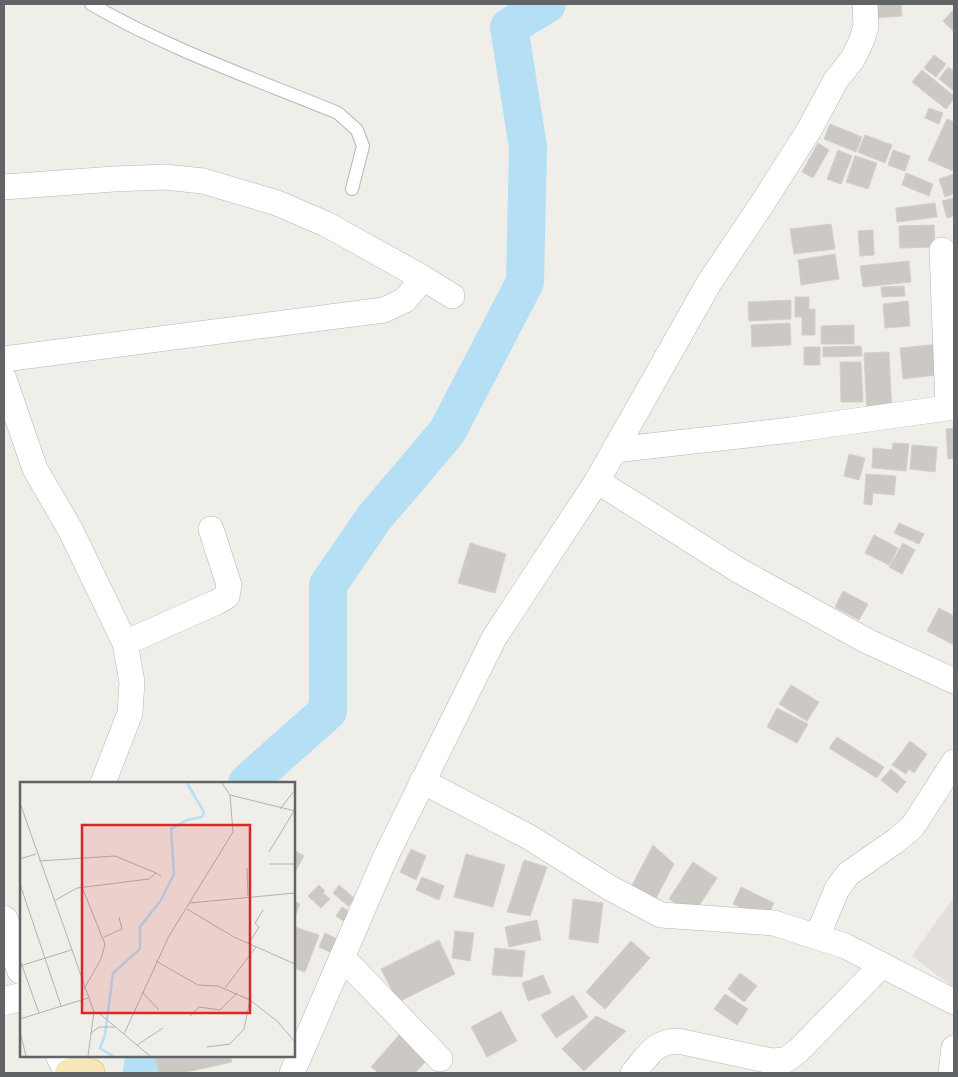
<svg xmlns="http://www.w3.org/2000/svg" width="958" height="1077" viewBox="0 0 958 1077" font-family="Signika,sans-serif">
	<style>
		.education { fill: #e3dfda }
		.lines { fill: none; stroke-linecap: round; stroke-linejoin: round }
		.river { stroke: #b4dff5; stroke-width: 38 }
		.building { fill: #ccc9c5; stroke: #d4cfc8 }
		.service-casing { stroke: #b4b6b9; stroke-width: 14 }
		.minor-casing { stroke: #b4b6b9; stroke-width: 26 }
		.tertiary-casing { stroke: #b4b6b9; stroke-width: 29 }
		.secondary-casing { stroke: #b3b6b9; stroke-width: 29 }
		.primary-casing { stroke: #e1b771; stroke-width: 29 }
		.service { stroke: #fff; stroke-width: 12 }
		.minor { stroke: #fff; stroke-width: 25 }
		.tertiary { stroke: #fff; stroke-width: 28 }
		.secondary { stroke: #fff; stroke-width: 28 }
		.primary { stroke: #f6e6b8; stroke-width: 28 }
		.inset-river { fill: none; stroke: #b4dff5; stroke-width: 2.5 }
		.inset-road { fill: none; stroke: #b2b3b1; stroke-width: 1 }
		.view { fill: #d62828; fill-opacity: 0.15; stroke: #d62828; stroke-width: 2.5 }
		.inset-edge { fill: none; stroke: #606467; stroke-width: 2.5 }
	</style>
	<rect width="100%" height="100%" fill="#f0eee9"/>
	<path class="education" d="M954 897V988L912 956Z"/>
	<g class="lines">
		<g class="river">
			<path d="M247 783 328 711V585L374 518 447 432 525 282 528 147 509 27 547 4"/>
			<path d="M142 1073 144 1056"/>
		</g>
	</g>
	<g class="building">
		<path d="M875 4H901L902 16 876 18Z"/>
		<path d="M954 9V32L943 21Z"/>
		<path d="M934 55 946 64 936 77 924 68Z"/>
		<path d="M948 67 954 71V91L939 79Z"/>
		<path d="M922 70 954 96V99L946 109 912 82Z"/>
		<path d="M929 108 943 113 939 124 925 118Z"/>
		<path d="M947 119 954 122 953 171 928 160Z"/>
		<path d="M830 124 862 137 856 152 824 139Z"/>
		<path d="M865 135 892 145 885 163 858 152Z"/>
		<path d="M818 143 829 150 813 178 802 172Z"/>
		<path d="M838 150 852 156 841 184 827 179Z"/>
		<path d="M893 150 910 156 905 171 888 165Z"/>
		<path d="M855 156 877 163 868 189 846 182Z"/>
		<path d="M906 173 933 184 929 196 902 185Z"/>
		<path d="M954 174V194L945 197 939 179Z"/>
		<path d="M954 198V216L947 218 942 201Z"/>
		<path d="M935 203 937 217 897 222 896 208Z"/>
		<path d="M831 224 835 249 794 254 790 229Z"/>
		<path d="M934 225 935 247 900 248 899 226Z"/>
		<path d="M873 230 874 255 860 256 858 231Z"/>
		<path d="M835 254 839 279 801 285 798 260Z"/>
		<path d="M909 261 911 282 863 287 860 266Z"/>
		<path d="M904 286 905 296 882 297 881 287Z"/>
		<path d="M795 297H809V309H815V335H802V317H795Z"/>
		<path d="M791 300V319L749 321 748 302Z"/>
		<path d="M908 301 910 326 885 328 883 304Z"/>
		<path d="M790 323 791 345 752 347 751 325Z"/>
		<path d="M854 325V344H821V326Z"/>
		<path d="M942 344 945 374 903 379 900 348Z"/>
		<path d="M861 346 862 356 823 357V347Z"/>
		<rect x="804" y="347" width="16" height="18"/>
		<path d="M889 352 892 414 867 415 864 353Z"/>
		<path d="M840 362H861L863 402H841Z"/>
		<path d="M954 428V458L948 459 946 429Z"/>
		<path d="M893 443 909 444 906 471 872 468 873 448 892 450Z"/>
		<path d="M912 445 937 447 935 472 910 469Z"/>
		<path d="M849 454 865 458 859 480 844 476Z"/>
		<path d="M866 474 896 476 894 495 873 493 872 505 864 504Z"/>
		<path d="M899 523 924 534 919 544 894 533Z"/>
		<path d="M874 535 898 548 889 565 865 553Z"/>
		<path d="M470 543 506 554 495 593 458 583Z"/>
		<path d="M903 543 915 550 902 574 889 567Z"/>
		<path d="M843 591 868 604 859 620 835 607Z"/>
		<path d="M939 608 954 616V645L927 631Z"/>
		<path d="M791 685 819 702 807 721 779 704Z"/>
		<path d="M777 708 808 724 797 743 767 727Z"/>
		<path d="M837 737 884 767 877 778 829 748Z"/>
		<path d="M910 741 927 754 914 773 909 769 906 774 892 765Z"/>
		<path d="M891 769 906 782 897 793 881 780Z"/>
		<path d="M653 845 674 864 652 906 628 893Z"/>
		<path d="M411 849 426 856 416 880 400 872Z"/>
		<path d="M294 850 304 856 294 874Z"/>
		<path d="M466 854 505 865 493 907 454 897Z"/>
		<path d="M524 860 547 867 530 916 507 912Z"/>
		<path d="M693 862 717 878 693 915 669 899Z"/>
		<path d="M422 877 444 886 439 900 416 890Z"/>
		<path d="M319 885 325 891 323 893 330 899 321 908 308 896Z"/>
		<path d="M339 885 355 899 348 906 333 893Z"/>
		<path d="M741 887 774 903 765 922 764 918 733 904Z"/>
		<path d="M573 899 603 903 598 943 569 939Z"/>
		<path d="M294 901 300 904 294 919Z"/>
		<path d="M342 907 354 915 348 924 336 916Z"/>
		<path d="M537 920 541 940 509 947 505 927Z"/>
		<path d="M295 927 319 935 305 972 294 968V931Z"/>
		<path d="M455 931 474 933 470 961 452 958Z"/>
		<path d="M325 933 339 940 332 953 319 947Z"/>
		<path d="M439 940 455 974 398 1002 381 969Z"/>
		<path d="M631 941 650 958 605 1009 586 992Z"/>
		<path d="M495 948 525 951 522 977 492 975Z"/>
		<path d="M740 973 757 986 744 1002 728 989Z"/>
		<path d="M543 975 551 993 528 1001 522 983Z"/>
		<path d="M725 994 748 1009 737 1025 714 1009Z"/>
		<path d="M573 995 588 1017 556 1038 541 1015Z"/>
		<path d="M501 1011 517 1041 487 1057 471 1027Z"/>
		<path d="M596 1016 626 1031 584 1071 562 1049Z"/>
		<path d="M400 1034 428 1059 415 1073H379L371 1067Z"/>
		<path d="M155 1056H230L232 1062 182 1073H159Z"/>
	</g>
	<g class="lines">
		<g class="service-casing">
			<path id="service" d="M91 4C168 49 255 79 338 113L357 130 363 146 352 189"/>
		</g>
		<g class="minor-casing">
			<g id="minor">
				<path d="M4 187 114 179 165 177 203 181 277 203 326 224 423 278"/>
				<path d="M942 250 948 407"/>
				<path d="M4 359 384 310 405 300 423 278 452 296"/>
				<path d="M4 379 35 469 70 529 125 643 132 682 130 713 103 783"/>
				<path d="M614 450 791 430 954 407"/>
				<path d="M597 481 738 570 867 641 954 681"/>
				<path d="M125 643 217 602 227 596 229 585 211 529"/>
				<path d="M422 781 529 837 610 888 661 915 774 923 845 946 954 1002"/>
				<path d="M817 937 837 889 848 874 897 840 913 826 954 762"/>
				<path d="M342 957 440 1059"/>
				<path d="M292 1073 385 858 494 638 597 481 709 283 760 207 809 130 836 80 852 60 861 42 866 26 865 4"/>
				<path d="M633 1073C648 1056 653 1042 678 1041L771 1061 786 1060 799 1050 882 965"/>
				<path d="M951 1073 954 1048"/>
			</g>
		</g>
		<g class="tertiary-casing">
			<path id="tertiary" d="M4 1001 21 997"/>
		</g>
		<g class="secondary-casing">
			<g id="secondary">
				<path d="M4 920 21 970"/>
				<path d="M60 1056 69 1073"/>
			</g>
		</g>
		<g class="primary-casing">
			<path id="primary" d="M69 1073 77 1070 91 1073"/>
		</g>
		<use href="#service" class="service"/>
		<use href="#minor" class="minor"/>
		<use href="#tertiary" class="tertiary"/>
		<use href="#secondary" class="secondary"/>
		<use href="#primary" class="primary"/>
	</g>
	<g transform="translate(20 782)">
		<rect width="275" height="275" fill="#f0eee9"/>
		<path class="inset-river" d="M93 274 80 266 85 253 93 191 120 167V145L141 118 154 92 151 47 167 38 182 35 184 30 167 1"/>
		<path class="inset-road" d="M210 13 275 29M0 21 74 230 68 274M260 27 275 8M249 70 274 29M0 77 16 72M19 79 95 74 136 91M249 82H275M227 86 228 114M0 102 41 224M62 105 85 162 81 177 64 207M34 119 57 106 129 97 136 91 141 94M170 121 275 111M167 127 214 155 275 182M84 155 102 147 99 135M229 161 239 145 235 141 243 128M0 178 19 231M136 179 178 203 198 204 230 218 257 239 275 260M0 184 51 168M205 206 236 165M122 210 139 228M74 230 80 232 130 274M170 234 179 225 200 228 217 211M0 237 68 216M0 250 6 274M70 252 79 245H96M104 252 149 154 213 50 210 13 202 1M117 263 143 246M187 265 210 262 224 247 230 218"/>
		<path class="view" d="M62 43H230V231H62Z"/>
		<rect width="275" height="275" class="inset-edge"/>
	</g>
	<rect width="958" height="1077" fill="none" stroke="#606467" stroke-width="10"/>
</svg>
